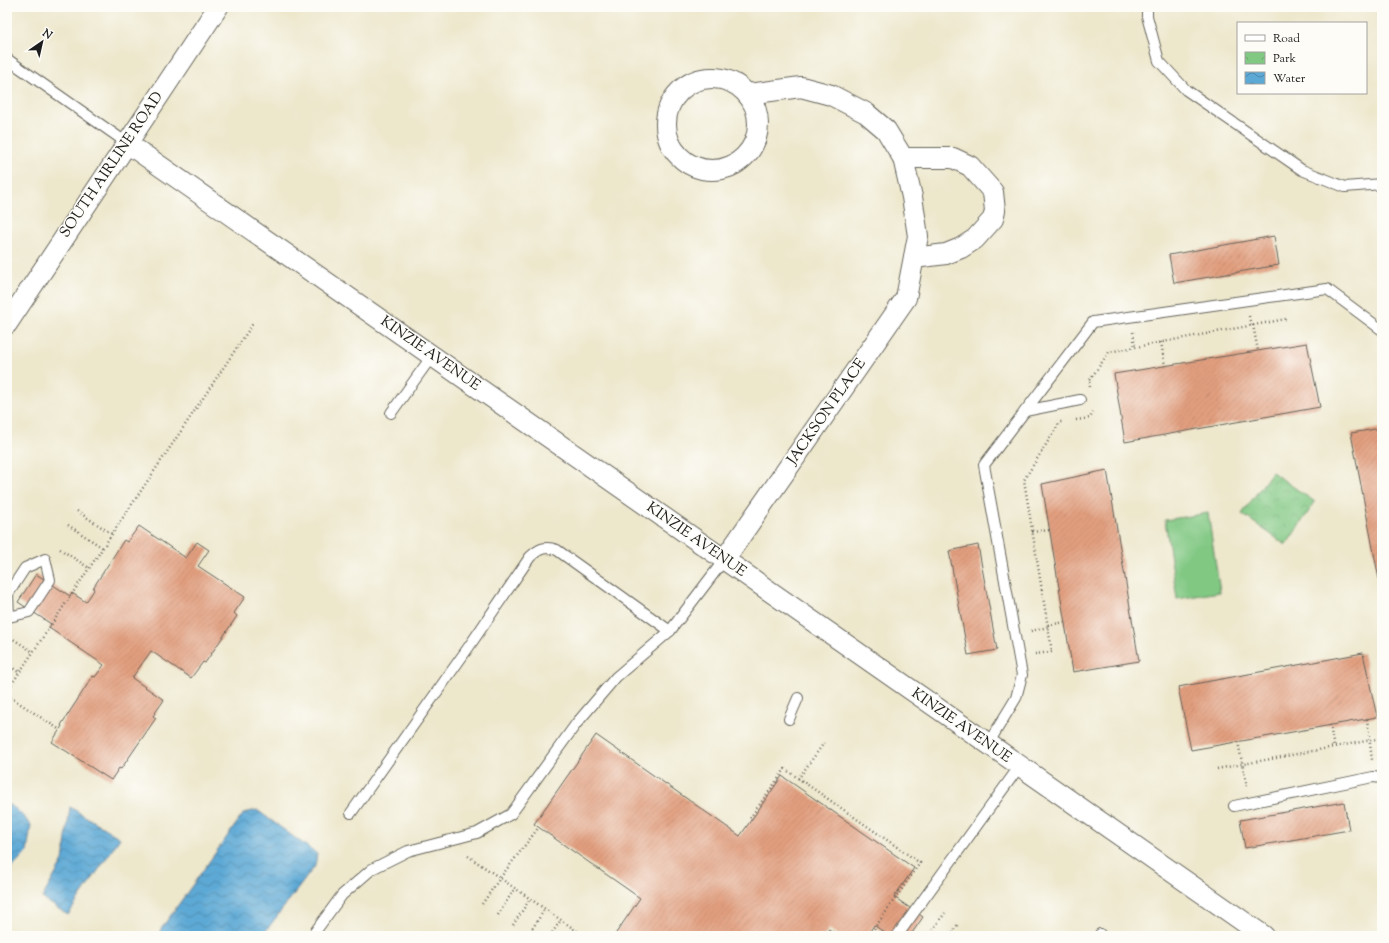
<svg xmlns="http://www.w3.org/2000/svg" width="1389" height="943" viewBox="0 0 1389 943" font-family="'Sorts Mill Goudy',serif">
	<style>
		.park { fill: url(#park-crowns); stroke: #4e7250 }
		.garden { fill: #81c883; stroke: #4e7250 }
		.water { fill: url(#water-waves); stroke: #3c6278 }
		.building { fill: url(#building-hatch) }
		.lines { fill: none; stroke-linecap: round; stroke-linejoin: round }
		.lane-casing { stroke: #65635a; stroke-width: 12 }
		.street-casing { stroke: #65635a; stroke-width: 22 }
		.path { stroke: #65635a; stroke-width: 2.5; stroke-dasharray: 1 3; stroke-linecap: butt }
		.lane { stroke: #fff; stroke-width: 10 }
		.street { stroke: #fff; stroke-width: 20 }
		.labels { text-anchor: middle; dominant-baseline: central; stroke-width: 3; stroke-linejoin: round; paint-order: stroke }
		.street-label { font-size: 15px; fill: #1c1c1c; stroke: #fdfcf7 }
	</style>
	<defs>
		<pattern id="park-crowns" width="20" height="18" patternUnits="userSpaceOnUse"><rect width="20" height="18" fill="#81c883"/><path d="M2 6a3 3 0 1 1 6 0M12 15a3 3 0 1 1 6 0" fill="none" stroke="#6fab71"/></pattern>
		<pattern id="water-waves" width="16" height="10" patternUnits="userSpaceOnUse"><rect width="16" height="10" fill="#5da9d5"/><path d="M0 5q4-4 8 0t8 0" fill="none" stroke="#4c89ac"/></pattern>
		<pattern id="building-hatch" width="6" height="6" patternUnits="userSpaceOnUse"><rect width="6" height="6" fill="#e29f7f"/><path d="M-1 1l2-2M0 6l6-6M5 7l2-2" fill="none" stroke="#c1886d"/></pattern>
	</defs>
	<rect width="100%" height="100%" fill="#fdfcf7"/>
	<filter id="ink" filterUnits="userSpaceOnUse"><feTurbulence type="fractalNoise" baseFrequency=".025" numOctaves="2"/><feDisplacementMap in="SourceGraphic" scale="8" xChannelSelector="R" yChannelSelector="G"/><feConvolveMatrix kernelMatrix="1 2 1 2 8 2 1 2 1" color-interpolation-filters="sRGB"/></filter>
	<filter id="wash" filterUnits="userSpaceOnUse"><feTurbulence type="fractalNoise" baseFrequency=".012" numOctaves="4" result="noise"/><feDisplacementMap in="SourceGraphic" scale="16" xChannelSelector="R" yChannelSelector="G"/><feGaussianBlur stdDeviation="0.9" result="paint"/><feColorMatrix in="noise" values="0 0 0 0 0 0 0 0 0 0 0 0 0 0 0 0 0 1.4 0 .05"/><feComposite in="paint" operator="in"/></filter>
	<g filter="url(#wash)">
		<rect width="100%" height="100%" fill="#ede7cc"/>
		<path class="park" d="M1272 472 1315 502 1286 545 1242 514Z"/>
		<path class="garden" d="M1208 513 1220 592 1177 599 1165 520Z"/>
		<g class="water">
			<path d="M7 803 16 809 31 825 27 852 11 869 7 868Z"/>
			<path d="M70 807 120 838 68 915 42 898 63 861Z"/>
			<path d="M257 810 317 854 315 866 262 936H159L161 929 244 813Z"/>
		</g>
		<g id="blocks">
			<g class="building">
				<path d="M1274 236 1279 265 1174 283 1169 255Z"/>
				<path d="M1307 343 1320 407 1125 442 1114 374Z"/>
				<path d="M1382 428V590H1381L1351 433Z"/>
				<path d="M1107 470 1139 661 1073 672 1042 484Z"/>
				<path d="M139 526 186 558 197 542 209 550 198 566 245 597 234 613 237 616 205 663 203 662 191 678 151 651 132 678 164 700 153 716 156 718 121 769 119 768 111 780 52 742 62 726 61 725 93 676 95 677 104 665 49 628 51 624 18 602 36 574 70 596 72 593 86 602 94 590 93 588 124 540 127 542Z"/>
				<path d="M978 545 997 650 968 655 949 551Z"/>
				<path d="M1363 653 1377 717 1191 750 1178 687Z"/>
				<path d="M596 735 740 836 782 776 914 868 894 897 923 917 910 936H889L874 925 867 936H839L829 929 824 936H614L640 898 534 824Z"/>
				<path d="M1344 802 1349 830 1245 848 1240 820Z"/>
			</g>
		</g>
	</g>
	<g filter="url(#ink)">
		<use href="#blocks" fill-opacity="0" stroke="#65635a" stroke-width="1"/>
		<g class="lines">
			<g class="lane-casing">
				<g id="lane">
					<path d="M1147 7V16L1159 61 1186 90 1302 170 1345 187 1382 184"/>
					<path d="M7 59 127 143"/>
					<path d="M1025 411 1080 400"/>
					<path d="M391 413 432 356"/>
					<path d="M45 559 50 580 29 612 9 617 8 594 25 568Z"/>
					<path d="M789 719 798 698"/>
					<path d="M988 744 1016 698 1022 675 984 465 1093 322 1327 289 1382 330"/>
					<path d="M1234 806 1373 777 1382 778"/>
					<path d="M351 813 468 648 530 557C540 548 545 546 557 550L670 631"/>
					<path d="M312 936 342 895 372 869 408 851 477 833 511 814 576 724 616 677 670 631 724 560"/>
					<path d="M897 936 1019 767"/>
					<path d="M1099 936 1100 934"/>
				</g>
			</g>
			<g class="street-casing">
				<g id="street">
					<circle cx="712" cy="124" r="46"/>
					<path d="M127 143 1264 936"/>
					<path d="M903 158H953L970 166 993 192 995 211 993 219 975 239 961 248 946 254 914 258"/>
					<path d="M7 324 218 7"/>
					<path d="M724 560 906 298 918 236 912 197 903 158 886 130 866 113 831 95 801 87 748 94"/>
				</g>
			</g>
			<g class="path">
				<path d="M1249 316 1251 326"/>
				<path d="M1253 325 1258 351"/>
				<path d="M1133 332 1135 347"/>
				<path d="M1161 342 1165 366"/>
				<path d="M1090 387 1089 381 1109 352 1286 319"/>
				<path d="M1076 420 1090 418 1094 411"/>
				<path d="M77 511 112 534"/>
				<path d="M68 525 103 548"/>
				<path d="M1032 532 1050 530"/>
				<path d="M60 549 89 568"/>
				<path d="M1048 625 1065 622"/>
				<path d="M1031 631 1048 627"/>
				<path d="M7 635 33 652"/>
				<path d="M1035 654 1052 652 1024 480 1060 422H1062"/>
				<path d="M7 664 20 673"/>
				<path d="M7 691 254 322"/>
				<path d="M7 695 60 730"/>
				<path d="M1367 719 1372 760"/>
				<path d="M1330 725 1334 748"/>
				<path d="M1238 742 1247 787"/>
				<path d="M1217 769 1382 738"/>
				<path d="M798 779 824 743"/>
				<path d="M750 818 785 769 920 863 869 936"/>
				<path d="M468 856 577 931 574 936"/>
				<path d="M482 904 500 878 539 827"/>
				<path d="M498 915 515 888"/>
				<path d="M513 925 530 899"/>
				<path d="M528 935 545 909"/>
				<path d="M550 936 561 920"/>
				<path d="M928 936 945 913"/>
				<path d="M950 936 959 923"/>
			</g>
			<use href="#lane" class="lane"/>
			<use href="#street" class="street"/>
		</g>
	</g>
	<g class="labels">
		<g class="street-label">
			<text transform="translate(112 165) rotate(-56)">SOUTH AIRLINE ROAD</text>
			<text transform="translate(430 354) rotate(35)">KINZIE AVENUE</text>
			<text transform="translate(827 412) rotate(-55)">JACKSON PLACE</text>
			<text transform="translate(696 540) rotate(35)">KINZIE AVENUE</text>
			<text transform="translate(961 726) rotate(35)">KINZIE AVENUE</text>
		</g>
	</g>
	<rect width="1389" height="943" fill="none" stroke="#fdfcf7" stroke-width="24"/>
	<rect x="1237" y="22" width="130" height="72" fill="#fdfcf7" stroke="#a3a29f"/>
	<rect x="1245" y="35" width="20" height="6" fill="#ffffff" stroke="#a3a29f"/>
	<text x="1273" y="42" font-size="12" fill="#1c1c1c">Road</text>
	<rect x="1245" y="52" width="20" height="12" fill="url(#park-crowns)" stroke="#a3a29f"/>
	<text x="1273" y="62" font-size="12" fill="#1c1c1c">Park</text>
	<rect x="1245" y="72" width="20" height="12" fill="url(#water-waves)" stroke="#a3a29f"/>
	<text x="1273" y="82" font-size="12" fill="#1c1c1c">Water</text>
	<g transform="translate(42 42) rotate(34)" stroke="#fdfcf7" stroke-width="3" paint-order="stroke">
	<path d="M0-3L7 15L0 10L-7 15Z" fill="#1c1c1c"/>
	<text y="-6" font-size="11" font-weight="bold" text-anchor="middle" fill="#1c1c1c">N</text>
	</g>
</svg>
